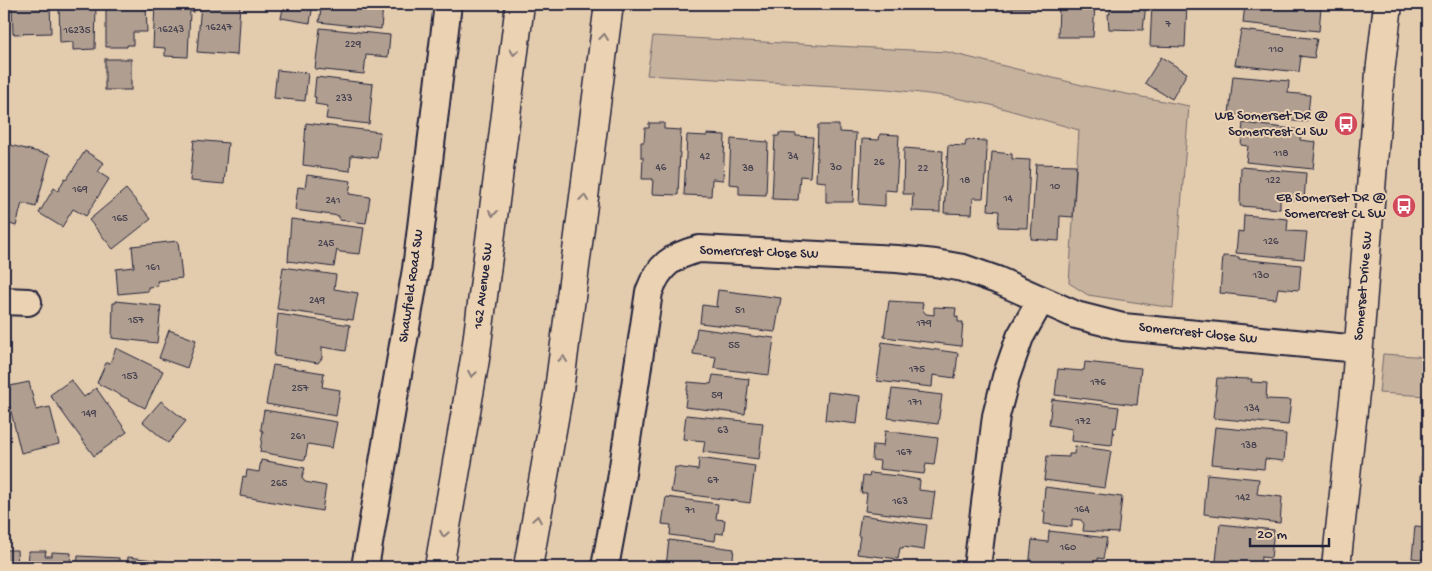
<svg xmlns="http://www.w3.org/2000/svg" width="1432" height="571" viewBox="0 0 1432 571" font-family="'Gochi Hand',sans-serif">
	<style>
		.green { fill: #c7b29d; stroke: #746a6c }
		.building { fill: #b09f90; stroke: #22223b }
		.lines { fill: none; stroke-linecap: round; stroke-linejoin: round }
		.street-casing { stroke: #22223b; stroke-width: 30 }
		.secondary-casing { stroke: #22223b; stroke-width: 31 }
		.street { stroke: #ebd2b3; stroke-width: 26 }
		.secondary { stroke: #ebd2b3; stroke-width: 28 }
		.oneway { stroke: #867a77 }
		.labels { text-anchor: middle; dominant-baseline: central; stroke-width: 4; stroke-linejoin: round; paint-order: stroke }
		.number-label { font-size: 11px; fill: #464150 }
		.poi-label { font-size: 14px; fill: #22223b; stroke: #ebd2b3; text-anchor: end }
		.street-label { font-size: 14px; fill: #22223b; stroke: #ebd2b3 }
	</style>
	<rect width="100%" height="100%" fill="#e3cbae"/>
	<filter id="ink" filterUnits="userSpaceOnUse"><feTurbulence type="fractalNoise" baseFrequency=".02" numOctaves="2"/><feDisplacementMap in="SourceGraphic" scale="10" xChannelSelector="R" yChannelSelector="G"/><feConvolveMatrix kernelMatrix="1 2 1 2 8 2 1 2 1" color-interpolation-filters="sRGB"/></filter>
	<g filter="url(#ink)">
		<g class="green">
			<path d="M653 36 947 52 1090 87 1189 106 1173 308 1088 295 1069 283 1079 130 991 105 945 96 887 89 647 75Z"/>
			<path d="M1383 354 1428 357V396L1379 393Z"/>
		</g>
		<g class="building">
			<path d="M4 4 8 53H4Z"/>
			<path d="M12 4H50L51 33 13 34Z"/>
			<path d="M59 4H96L95 49 73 50V42L60 43Z"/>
			<path d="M106 4H146L147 32H133V45H127V47H106Z"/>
			<path d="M155 4H194V12L190 11 188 57 165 56V48L153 47Z"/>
			<path d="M201 4H240L237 55 197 52Z"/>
			<path d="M284 4H313L310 23 281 18Z"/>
			<path d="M322 4H383L381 29 319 22Z"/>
			<rect x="1008" y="4" width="38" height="4"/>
			<path d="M1059 4H1095L1093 37H1058Z"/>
			<path d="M1110 4H1146L1143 30 1109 29 1108 14H1110Z"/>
			<path d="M1152 4H1187L1185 47 1150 46Z"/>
			<path d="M1245 4H1316V7H1321L1319 31 1243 23Z"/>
			<path d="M320 28 390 35 388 57 366 55 364 74 315 69Z"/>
			<path d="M1241 30 1317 39 1314 53 1315 58 1299 56H1301L1299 72 1235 65Z"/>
			<path d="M1161 57 1187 73 1172 99 1145 83Z"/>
			<rect x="105" y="59" width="26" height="31"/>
			<path d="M277 70 308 73 305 101 274 98Z"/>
			<path d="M1233 76 1289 81 1288 93 1310 95 1307 122 1280 120V117L1229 114Z"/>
			<path d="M316 77 373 84 369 124 326 119 328 106 315 104 316 97H314Z"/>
			<path d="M306 123 380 132 377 158 351 155 350 171 303 165Z"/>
			<path d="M649 123H664V129L681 130 678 195 652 194 653 179H642L643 157H641V142H644L645 128H649Z"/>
			<path d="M1243 123 1301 130 1300 140 1316 142 1313 169 1246 162 1248 146 1241 145Z"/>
			<path d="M818 125H839V132L856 133 853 202H826V182L816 181Z"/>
			<path d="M779 133 796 134V136L813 137 810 177 800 176 798 200 772 199 775 136H779Z"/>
			<path d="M707 134 725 135 723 180 712 179 711 196 684 195 687 135 707 136Z"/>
			<path d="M880 134 899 135 896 191 885 190V206L859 204 862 139 879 140Z"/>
			<path d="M731 139 768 142 766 195 739 194V185L729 184Z"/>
			<path d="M194 140 228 143 224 184 190 181Z"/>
			<path d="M966 140 987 141 986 176H985L983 198H973L972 214 944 213 948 145 965 146Z"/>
			<path d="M10 145 50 155 36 207 22 203 16 226 4 222V169Z"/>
			<path d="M904 148 943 151 941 188H940V212L912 211 913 194H903Z"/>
			<path d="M85 151 104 163 98 172 109 179 86 216 73 209 62 227 39 213 54 188 58 191 65 178 67 179Z"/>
			<path d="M992 152 1012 154V159L1030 160 1027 228 998 227 999 211 988 210Z"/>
			<path d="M1036 164 1076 165 1073 217 1060 216 1059 241 1031 239Z"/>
			<path d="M1241 167 1306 173 1304 201 1280 199V209L1240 206Z"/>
			<path d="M307 175 351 181 349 194 370 197 366 223 339 220V216L295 210 298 187 305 188Z"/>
			<path d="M126 189 151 219 113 249 89 220Z"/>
			<path d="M1244 215 1288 219 1287 231 1307 232 1304 259 1236 253 1238 231 1243 232Z"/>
			<path d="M291 219 364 228 360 254 340 252 337 249 334 267 288 261Z"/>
			<path d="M178 241 182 278 157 281 158 286 148 287V291L118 294 116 269 134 267 132 246Z"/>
			<path d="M1223 256 1239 257V259L1301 265 1299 290 1278 288 1276 299 1220 293Z"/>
			<path d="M283 267 336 275 334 289 358 293 353 320 277 309Z"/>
			<path d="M718 290 781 298 775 332 700 323 702 305 718 307 716 305Z"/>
			<path d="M116 301 161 306 157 343 112 338 113 303H116Z"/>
			<path d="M889 301 923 303 922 309 926 314 934 315V307L956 308 955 316 958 317V322H963L961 346 884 337Z"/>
			<path d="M278 314 350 325 346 351 322 347V358L318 363 274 356Z"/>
			<path d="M697 328 759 337V336L774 338 769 375 714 368 716 357 693 354Z"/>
			<path d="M169 330 196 340 187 368 159 358Z"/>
			<path d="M882 342 958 353 955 378 933 375 932 387 877 381Z"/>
			<path d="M116 348 163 371 145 408 97 383 106 363H110Z"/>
			<path d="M1085 362 1141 368 1137 405 1055 395 1058 369 1082 371V370H1084Z"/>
			<path d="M273 365 324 373 322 387 340 390 336 416 266 404Z"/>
			<path d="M713 375 749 379 745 414 685 407 688 382 711 384Z"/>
			<path d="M1217 378 1252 379 1251 382 1267 383 1266 399 1291 400 1288 425 1213 418 1215 399H1217L1215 396Z"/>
			<path d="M71 380 84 397 96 388 127 432 94 456 50 395Z"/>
			<path d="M29 382 36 410 50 407 59 444 21 453 5 387Z"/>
			<path d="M892 389 942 395 938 424 888 418Z"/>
			<path d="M828 392 860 396 857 424 825 420Z"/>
			<path d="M1052 399 1119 407 1116 428 1114 427 1112 445 1071 441 1072 429 1049 425Z"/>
			<path d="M161 401 186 421 168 443 143 422Z"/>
			<path d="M264 410 337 422 332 448 308 444 305 460 260 452 263 431 261 430V428Z"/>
			<path d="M686 415 763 423 759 459 703 452 705 441 683 439Z"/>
			<path d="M1215 427 1286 434 1284 461 1265 459 1264 469 1211 464Z"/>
			<path d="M885 431 938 438 934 465 926 464 924 474 879 469 880 461 872 460 873 445 883 446Z"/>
			<path d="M1075 446 1111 451 1105 488 1044 480 1047 456 1069 457V454H1074Z"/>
			<path d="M1422 456 1428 457V482L1420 481V476H1422Z"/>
			<path d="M699 458 755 466 750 503 671 492 675 467 698 470Z"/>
			<path d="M261 460 305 468 302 478 305 482 326 486 322 511 240 496 243 476 246 477 247 470 259 472Z"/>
			<path d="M870 473 898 476 920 480 919 490 935 492 931 519 865 511 867 493H861L863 476 869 477Z"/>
			<path d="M1207 474 1259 479 1257 494 1282 497 1280 523 1204 514Z"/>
			<path d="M1045 487 1122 497 1118 533 1083 531 1084 524 1081 520 1072 519V527L1044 524 1045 512 1043 511Z"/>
			<path d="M666 497 718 504 716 519 725 520 723 534 716 533 715 541 670 535 671 525 662 524Z"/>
			<path d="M861 515 927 525 924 550 903 547V548H900L898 559 857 554 860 536H858Z"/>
			<path d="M1220 524 1274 530 1271 558 1261 557 1260 566 1216 561Z"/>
			<path d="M1415 526 1428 527V560L1412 558Z"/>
			<path d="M1049 531 1107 538 1103 559 1098 558 1097 567H1029L1032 540 1048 542Z"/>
			<path d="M669 540 734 549 732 567 666 566Z"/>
			<path d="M4 550H17L18 567H4Z"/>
			<path d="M29 551H46L45 556H52V552L71 553 70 567H28Z"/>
			<path d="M78 556 119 558V567H77Z"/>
			<path d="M128 557 171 562V567H127Z"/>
			<path d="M860 560 900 564V567H860Z"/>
		</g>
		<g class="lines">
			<g class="street-casing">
				<g id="street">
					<path d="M4 301 28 302"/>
					<path d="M365 567 416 269 448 4"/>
					<path d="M605 567 621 480 649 292C659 265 672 256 699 249L897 259 935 263 963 268 997 280 1076 315 1123 327 1359 349"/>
					<path d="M977 567 996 416 1006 377 1020 337 1041 300"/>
				</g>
			</g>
			<g class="secondary-casing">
				<g id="secondary">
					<path d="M439 567 475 359 520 4"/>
					<path d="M528 567 559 390 609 4"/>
					<path d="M1336 567 1356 383 1380 73 1388 4"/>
				</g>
			</g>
			<use href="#street" class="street"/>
			<use href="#secondary" class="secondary"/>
		</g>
		<defs><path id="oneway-chevron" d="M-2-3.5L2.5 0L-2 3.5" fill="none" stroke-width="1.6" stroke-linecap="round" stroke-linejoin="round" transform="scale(1.25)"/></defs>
		<g class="oneway">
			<use href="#oneway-chevron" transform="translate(604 37) rotate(-83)"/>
			<use href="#oneway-chevron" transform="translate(514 52) rotate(97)"/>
			<use href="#oneway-chevron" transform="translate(584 198) rotate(-83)"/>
			<use href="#oneway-chevron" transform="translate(493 213) rotate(97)"/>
			<use href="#oneway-chevron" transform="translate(563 359) rotate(-83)"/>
			<use href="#oneway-chevron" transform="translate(472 374) rotate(100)"/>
			<use href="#oneway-chevron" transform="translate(537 519) rotate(-80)"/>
			<use href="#oneway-chevron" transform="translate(444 534) rotate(100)"/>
		</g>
	</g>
	<defs>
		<g id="bus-disc" transform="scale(1.25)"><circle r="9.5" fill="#d1495b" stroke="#ebd2b3"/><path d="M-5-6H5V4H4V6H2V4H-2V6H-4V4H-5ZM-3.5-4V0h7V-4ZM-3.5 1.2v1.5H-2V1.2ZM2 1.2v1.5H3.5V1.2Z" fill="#fff"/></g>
	</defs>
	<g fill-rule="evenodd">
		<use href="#bus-disc" x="1346" y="124"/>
		<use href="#bus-disc" x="1404" y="206"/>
	</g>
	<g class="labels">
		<g class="number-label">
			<text x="1168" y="25">7</text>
			<text x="219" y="28">16247</text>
			<text x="171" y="30">16243</text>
			<text x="77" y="31">16235</text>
			<text x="353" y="45">229</text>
			<text x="1276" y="50">110</text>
			<text x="344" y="99">233</text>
			<text x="1281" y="154">118</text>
			<text x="705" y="157">42</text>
			<text x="793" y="157">34</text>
			<text x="879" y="163">26</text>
			<text x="661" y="168">46</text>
			<text x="836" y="168">30</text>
			<text x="748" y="169">38</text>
			<text x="923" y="169">22</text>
			<text x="965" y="181">18</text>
			<text x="1273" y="181">122</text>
			<text x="1055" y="187">10</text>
			<text x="80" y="190">169</text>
			<text x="1008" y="199">14</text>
			<text x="333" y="201">241</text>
			<text x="120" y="219">165</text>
			<text x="1271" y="242">126</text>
			<text x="326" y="244">245</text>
			<text x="153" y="268">161</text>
			<text x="1261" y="276">130</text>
			<text x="317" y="301">249</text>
			<text x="740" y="311">51</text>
			<text x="136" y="321">157</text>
			<text x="924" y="324">179</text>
			<text x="734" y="346">55</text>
			<text x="917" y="370">175</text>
			<text x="130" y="377">153</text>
			<text x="1098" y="383">176</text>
			<text x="300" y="389">257</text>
			<text x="717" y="396">59</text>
			<text x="915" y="403">171</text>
			<text x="1252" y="409">134</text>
			<text x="89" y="414">149</text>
			<text x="1083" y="422">172</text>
			<text x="723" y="431">63</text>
			<text x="298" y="437">261</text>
			<text x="1249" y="446">138</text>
			<text x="904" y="453">167</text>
			<text x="713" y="481">67</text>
			<text x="279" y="484">265</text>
			<text x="1243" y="498">142</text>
			<text x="900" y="502">163</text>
			<text x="1082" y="510">164</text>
			<text x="690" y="511">71</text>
			<text x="1068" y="548">160</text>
		</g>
		<g class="poi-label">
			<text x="1328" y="116">WB Somerset DR @<tspan x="1328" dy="16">Somercrest CI SW</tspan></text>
			<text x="1386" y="198">EB Somerset DR @<tspan x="1386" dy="16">Somercrest CL SW</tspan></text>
		</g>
		<g class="street-label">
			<text transform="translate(759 253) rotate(2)">Somercrest Close SW</text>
			<text transform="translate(412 286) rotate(-82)">Shawfield Road SW</text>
			<text transform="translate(484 286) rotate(-83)">162 Avenue SW</text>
			<text transform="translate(1364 286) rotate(-85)">Somerset Drive SW</text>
			<text transform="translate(1198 334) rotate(6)">Somercrest Close SW</text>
		</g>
	</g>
	<rect width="1432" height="571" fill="none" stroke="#ebd2b3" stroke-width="20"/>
	<rect x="10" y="10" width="1412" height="551" fill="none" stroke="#22223b" stroke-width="2" filter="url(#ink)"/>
	<path d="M1250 538v8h79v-8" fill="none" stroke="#22223b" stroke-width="2.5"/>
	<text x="1257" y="538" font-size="15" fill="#22223b" stroke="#ebd2b3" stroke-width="4" paint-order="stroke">20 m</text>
</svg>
